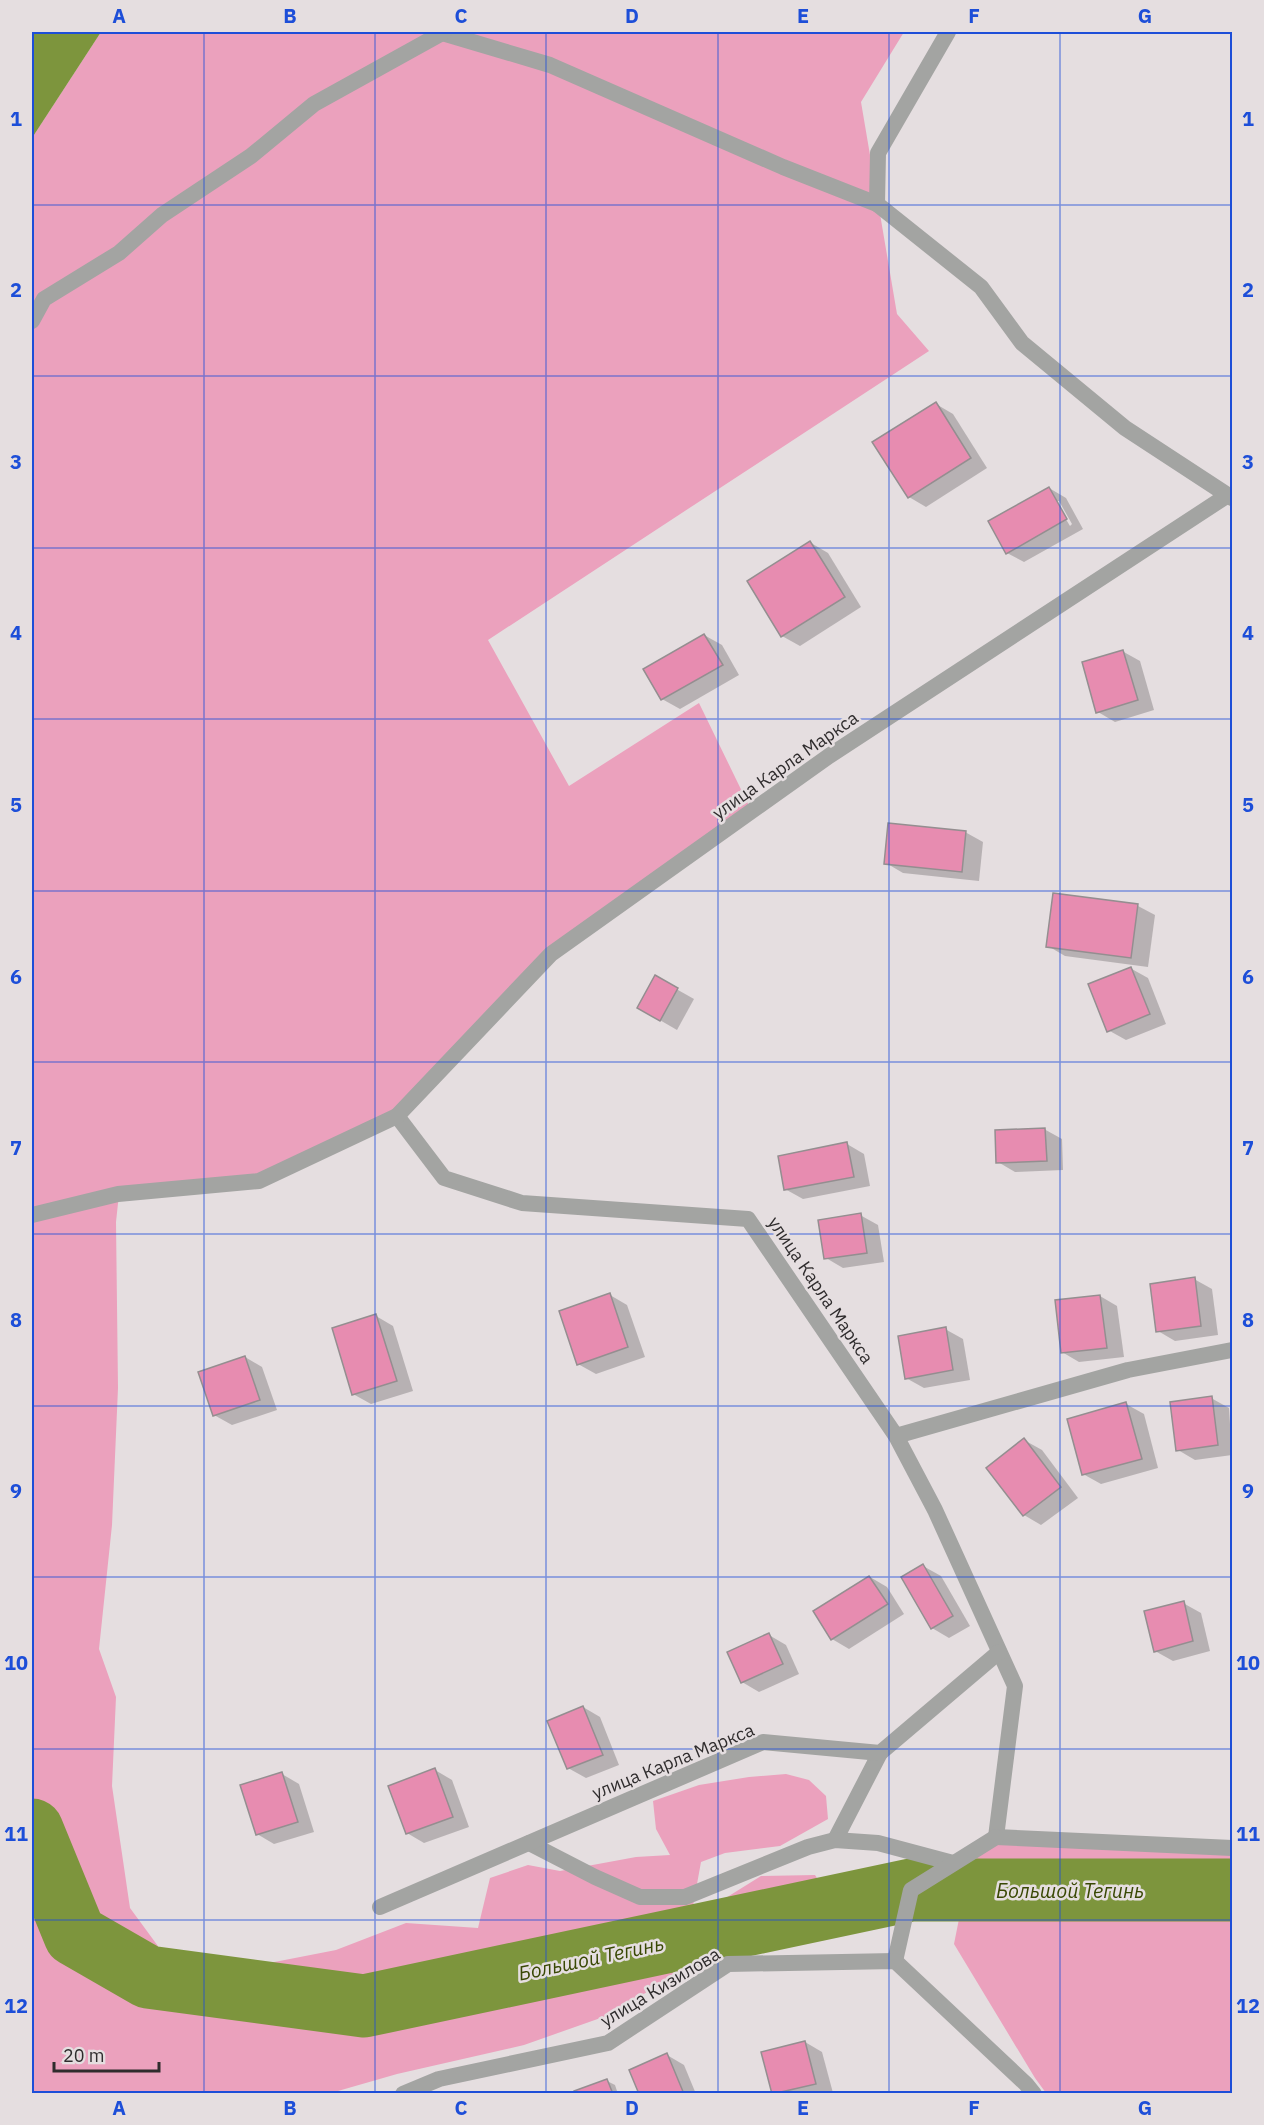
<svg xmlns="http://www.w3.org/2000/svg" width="1264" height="2125" viewBox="0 0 1264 2125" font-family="'IBM Plex Sans',sans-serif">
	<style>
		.green { fill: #eba1bd }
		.water { fill: #7d953d }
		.shadow { fill: #0003; fill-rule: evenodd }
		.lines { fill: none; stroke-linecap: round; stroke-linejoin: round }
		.river { stroke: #7d953d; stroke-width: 63 }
		.building { fill: #e78cb0; stroke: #948e90; stroke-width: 1.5 }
		.minor { stroke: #a3a4a2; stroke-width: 16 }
		.grid { fill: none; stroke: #1d4ed8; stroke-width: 1.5; stroke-opacity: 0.55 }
		.labels { text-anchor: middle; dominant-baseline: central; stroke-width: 5; stroke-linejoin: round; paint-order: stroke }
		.street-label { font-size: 18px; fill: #2f2c2d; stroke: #e5dee0 }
		.water-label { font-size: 20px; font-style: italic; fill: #394804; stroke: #e5dee0 }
		.neatline { fill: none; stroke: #1d4ed8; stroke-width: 2 }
		.grid-label { font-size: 20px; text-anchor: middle; font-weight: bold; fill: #1d4ed8 }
	</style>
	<rect width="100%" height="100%" fill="#e5dee0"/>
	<g class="green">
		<path d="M101 32H904L861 102 897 314 929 351 488 640 569 786 699 703 752 812 551 954 397 1116 259 1181 119 1194 116 1222 118 1388 112 1525 99 1649 116 1697 112 1786 130 1908 166 1957 210 1965H259L336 1950 406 1923 478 1928 490 1878 528 1865 560 1871 636 1857 670 1855 656 1829 653 1801 699 1785 749 1777 786 1774 809 1780 826 1796 828 1819 780 1846 725 1853 701 1862 691 1917 708 1909 761 1876 815 1875 844 1920 825 1940 713 1952 609 2015 524 2045 397 2074 331 2093H32V138Z"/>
		<path d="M996 1837 1232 1848V2093H1046L1035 2078 954 1944 962 1904 911 1890Z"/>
	</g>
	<path class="water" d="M32 32H101L32 138Z"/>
	<g class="shadow">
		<path d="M936 404 953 414 987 468 926 507 909 497Z"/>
		<path d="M1049 488 1066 498 1083 529 1024 562 1007 553ZM1055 501H1059L1072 524 1070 526Z"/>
		<path d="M811 543 828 553 861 607 800 646 782 636Z"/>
		<path d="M704 635 722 645 739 675 680 709 662 699Z"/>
		<path d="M1122 651 1140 661 1154 710 1115 722 1098 712Z"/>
		<path d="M965 832 983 842 979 881 903 873 886 863Z"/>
		<path d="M1138 906 1155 915 1148 967 1065 956 1048 946Z"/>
		<path d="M1130 968 1148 978 1166 1024 1126 1040 1108 1030Z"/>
		<path d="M655 977 694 999 677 1030 639 1008Z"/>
		<path d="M1044 1129 1062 1139 1063 1170 1015 1172 998 1162Z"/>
		<path d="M847 1144 864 1154 870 1186 803 1199 785 1189Z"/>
		<path d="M860 1215 878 1225 884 1262 843 1268 826 1258Z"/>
		<path d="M1194 1279 1212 1289 1218 1335 1175 1341 1158 1331Z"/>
		<path d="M610 1295 627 1305 645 1357 596 1374 578 1364Z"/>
		<path d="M1100 1296 1117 1306 1124 1357 1079 1362 1062 1352Z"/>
		<path d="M376 1316 393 1326 413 1391 371 1404 353 1394Z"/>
		<path d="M945 1329 963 1339 970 1380 924 1388 906 1378Z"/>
		<path d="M245 1357 262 1367 277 1410 232 1425 214 1415Z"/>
		<path d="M1211 1398 1229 1408 1232 1455 1195 1460 1178 1450Z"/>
		<path d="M1126 1404 1144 1414 1158 1468 1101 1484 1083 1474Z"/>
		<path d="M1024 1440 1042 1450 1078 1498 1041 1525 1024 1515Z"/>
		<path d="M923 1566 941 1576 970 1626 949 1638 932 1628Z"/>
		<path d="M870 1577 887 1587 904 1614 849 1649 832 1639Z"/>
		<path d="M1183 1603 1201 1613 1210 1651 1173 1661 1155 1651Z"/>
		<path d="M769 1635 786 1645 799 1674 759 1692 742 1682Z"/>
		<path d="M583 1707 600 1717 619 1765 586 1778 568 1768Z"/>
		<path d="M435 1770 452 1780 469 1827 424 1843 407 1833Z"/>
		<path d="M282 1774 299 1784 314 1832 274 1844 257 1834Z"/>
		<path d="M805 2042 822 2052 833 2093 773 2094Z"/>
		<path d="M667 2055 684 2065 696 2094H641Z"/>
		<path d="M607 2081 615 2085 618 2094H576Z"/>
	</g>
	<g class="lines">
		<path class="river" d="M32 1830 75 1935 148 1977 364 2006 911 1890H1232"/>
	</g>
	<g class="building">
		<path d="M936 402 971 458 908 498 872 442Z"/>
		<path d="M1049 487 1067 519 1006 554 988 521Z"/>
		<path d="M810 541 845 597 781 637 747 581Z"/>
		<path d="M704 634 723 665 661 700 643 669Z"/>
		<path d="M1123 650 1138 700 1096 713 1082 662Z"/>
		<path d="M888 823 966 831 962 872 884 864Z"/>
		<path d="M1053 893 1138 904 1131 958 1046 947Z"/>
		<path d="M1131 967 1150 1014 1107 1032 1088 984Z"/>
		<path d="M655 975 678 988 660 1021 637 1008Z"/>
		<path d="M1045 1128 1047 1161 996 1163 995 1130Z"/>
		<path d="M847 1142 854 1177 784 1190 778 1156Z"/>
		<path d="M861 1213 867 1253 824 1259 818 1220Z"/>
		<path d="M1195 1277 1201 1326 1156 1332 1150 1284Z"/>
		<path d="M610 1293 628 1347 577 1365 559 1311Z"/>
		<path d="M1100 1295 1107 1348 1061 1353 1055 1300Z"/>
		<path d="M376 1314 397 1381 352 1395 332 1328Z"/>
		<path d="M946 1327 953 1370 905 1379 898 1336Z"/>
		<path d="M245 1356 260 1400 213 1416 198 1372Z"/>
		<path d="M1212 1396 1218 1445 1176 1451 1170 1402Z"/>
		<path d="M1126 1402 1142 1459 1082 1475 1067 1419Z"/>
		<path d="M1024 1438 1061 1487 1023 1516 986 1468Z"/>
		<path d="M923 1564 953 1616 931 1629 901 1577Z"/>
		<path d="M869 1576 888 1604 831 1640 813 1611Z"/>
		<path d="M1184 1601 1193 1641 1154 1652 1144 1611Z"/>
		<path d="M769 1633 783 1664 741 1683 727 1652Z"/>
		<path d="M583 1706 603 1755 567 1769 547 1721Z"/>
		<path d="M435 1768 453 1817 406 1834 388 1786Z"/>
		<path d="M282 1772 298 1822 256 1835 240 1785Z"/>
		<path d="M805 2041 816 2084 772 2094 761 2052Z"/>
		<path d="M667 2053 684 2094H639L629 2070Z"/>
		<path d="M607 2079 613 2094H575L574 2091Z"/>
	</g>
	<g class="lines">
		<g class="minor">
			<path d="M439 32 550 65 783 167 877 204"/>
			<path d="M948 32 878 153 877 204 981 287 1022 343 1125 428 1232 498"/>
			<path d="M32 321 44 299 119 253 162 215 251 156 314 104 444 32"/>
			<path d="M397 1116 444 1178 522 1203 748 1219 896 1436 935 1510 1015 1686 996 1837"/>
			<path d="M32 1215 118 1194 259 1181 397 1116 551 954 829 756 1228 495"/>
			<path d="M896 1436 1128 1370 1232 1350"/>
			<path d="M996 1837 1232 1848"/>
			<path d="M835 1840 880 1753"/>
			<path d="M529 1843 595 1877 640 1897H685L808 1847 835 1840 878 1843 953 1863"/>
			<path d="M380 1907 763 1742 880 1753 999 1652"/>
			<path d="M895 1961 911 1890 996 1837"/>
			<path d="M403 2094 439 2079 608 2043 728 1964 895 1961 1026 2084 1034 2094"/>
		</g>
	</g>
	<path class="grid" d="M204 32V2094M375 32V2094M546 32V2094M718 32V2094M889 32V2094M1060 32V2094M32 205H1232M32 376H1232M32 548H1232M32 719H1232M32 891H1232M32 1062H1232M32 1234H1232M32 1406H1232M32 1577H1232M32 1749H1232M32 1920H1232"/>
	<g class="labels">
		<g class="street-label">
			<text transform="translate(785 765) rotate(-35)">улица Карла Маркса</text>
			<text transform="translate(821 1290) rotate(56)">улица Карла Маркса</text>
			<text transform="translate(673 1761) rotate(-22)">улица Карла Маркса</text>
			<text transform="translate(660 1987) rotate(-31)">улица Кизилова</text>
		</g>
		<g class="water-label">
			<text x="1070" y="1890">Большой Тегинь</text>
			<text transform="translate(591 1958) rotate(-12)">Большой Тегинь</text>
		</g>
	</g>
	<rect width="1264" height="2125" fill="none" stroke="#e5dee0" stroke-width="66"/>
	<path d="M54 2062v9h105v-9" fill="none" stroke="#2f2c2d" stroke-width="3"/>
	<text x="63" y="2062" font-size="18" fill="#2f2c2d" stroke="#e5dee0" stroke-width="4.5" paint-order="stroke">20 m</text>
	<rect x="33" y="33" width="1198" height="2059" class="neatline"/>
	<g class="grid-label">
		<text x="119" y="23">A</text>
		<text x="290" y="23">B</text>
		<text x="461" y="23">C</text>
		<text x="632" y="23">D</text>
		<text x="803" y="23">E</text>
		<text x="974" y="23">F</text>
		<text x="1145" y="23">G</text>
		<text x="16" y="126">1</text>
		<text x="1248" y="126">1</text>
		<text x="16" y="297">2</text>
		<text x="1248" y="297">2</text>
		<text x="16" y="469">3</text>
		<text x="1248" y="469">3</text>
		<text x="16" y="640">4</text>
		<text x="1248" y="640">4</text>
		<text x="16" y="812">5</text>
		<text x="1248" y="812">5</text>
		<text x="16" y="984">6</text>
		<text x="1248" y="984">6</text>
		<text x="16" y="1155">7</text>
		<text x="1248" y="1155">7</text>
		<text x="16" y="1327">8</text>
		<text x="1248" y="1327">8</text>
		<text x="16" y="1498">9</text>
		<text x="1248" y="1498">9</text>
		<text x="16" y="1670">10</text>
		<text x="1248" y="1670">10</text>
		<text x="16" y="1841">11</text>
		<text x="1248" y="1841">11</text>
		<text x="16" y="2013">12</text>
		<text x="1248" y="2013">12</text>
		<text x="119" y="2115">A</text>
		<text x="290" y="2115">B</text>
		<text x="461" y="2115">C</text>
		<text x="632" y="2115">D</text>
		<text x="803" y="2115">E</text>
		<text x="974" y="2115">F</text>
		<text x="1145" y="2115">G</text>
	</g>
</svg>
